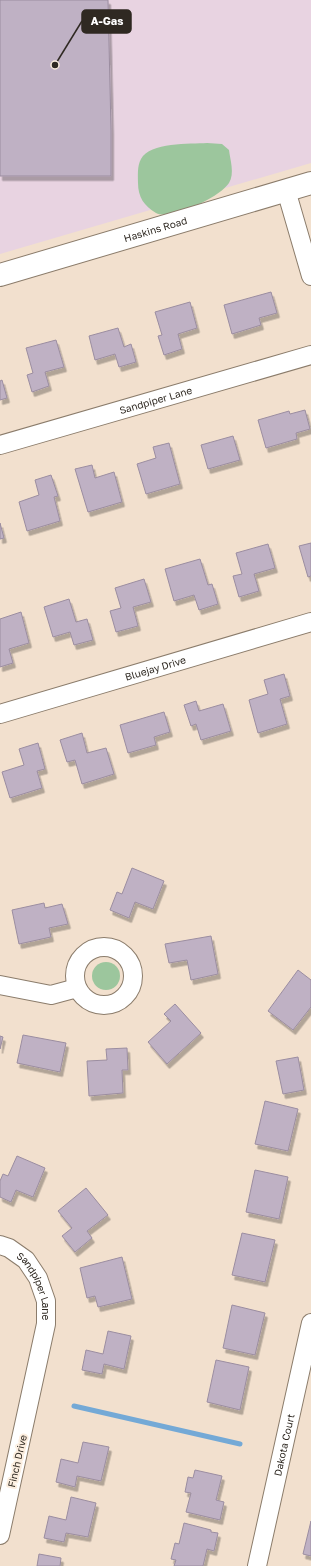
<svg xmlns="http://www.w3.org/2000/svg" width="311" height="1566" viewBox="0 0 311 1566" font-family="'Golos Text',sans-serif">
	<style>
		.commercial { fill: #e8d3e1 }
		.green { fill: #9cc69d }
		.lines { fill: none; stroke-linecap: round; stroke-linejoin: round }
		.stream { stroke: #74a9d6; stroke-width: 5 }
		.building { fill: #bfb1c4; stroke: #9b8da0; filter: url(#shadow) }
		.street-casing { stroke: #8b7c6b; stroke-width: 20 }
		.secondary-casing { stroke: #8b7c6b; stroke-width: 24 }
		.street { stroke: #fff; stroke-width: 18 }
		.secondary { stroke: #fff; stroke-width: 22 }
		.labels { text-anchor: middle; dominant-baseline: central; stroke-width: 4; stroke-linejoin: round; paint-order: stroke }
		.street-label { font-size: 10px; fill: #2f2922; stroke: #fceedf }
		.leader { fill: none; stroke: #2f2922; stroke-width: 1.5 }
		.callout-dot { fill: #2f2922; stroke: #fceedf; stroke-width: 1.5 }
		.callout { fill: #2f2922; stroke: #2f2922; stroke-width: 1.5 }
		.callout-label { font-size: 11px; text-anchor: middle; font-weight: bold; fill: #fff }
	</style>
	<defs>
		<filter id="shadow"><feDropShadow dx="2.5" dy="4.5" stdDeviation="0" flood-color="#0004"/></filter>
	</defs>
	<rect width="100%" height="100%" fill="#f2e0ce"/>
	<path class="commercial" d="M0 0H311V163L0 254Z"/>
	<g class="green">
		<path d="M207 143 222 144 229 150C230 159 235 174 229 183 220 197 171 221 156 213 144 206 138 197 138 183 138 176 137 166 141 159 150 142 190 144 207 143Z"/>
		<circle cx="106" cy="976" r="14"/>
	</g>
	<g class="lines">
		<path class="stream" d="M74 1406 240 1444"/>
	</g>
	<g class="building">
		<path d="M0 0H108L111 130V176H0Z"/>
		<path d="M271 292 277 313 259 318 261 325 232 334 224 305Z"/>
		<path d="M190 302 197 328 178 334 182 349 164 355 158 336 162 335 155 312Z"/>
		<path d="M118 328 124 347 131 344 136 362 119 367 115 354 95 360 89 336Z"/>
		<path d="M56 340 64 367 45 372 49 386 32 392 27 375 33 373 26 348Z"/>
		<path d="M2 380 7 398 0 400V381Z"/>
		<path d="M305 410 310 429 296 433 297 439 266 448 258 420 289 411 290 414Z"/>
		<path d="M233 436 240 460 208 469 201 445Z"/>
		<path d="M169 443 180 484 146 494 137 464 156 458 153 447Z"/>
		<path d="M92 465 95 478 114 472 122 502 88 512 75 469Z"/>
		<path d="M51 475 58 496 54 497 60 521 27 531 19 502 39 495 35 480Z"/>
		<path d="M0 523 4 538 0 539Z"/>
		<path d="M311 543V576L308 577 299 546Z"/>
		<path d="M268 544 275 568 254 574 259 591 239 597 233 576 242 574 236 553Z"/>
		<path d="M200 559 208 585 212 584 218 604 199 610 194 595 174 601 165 569Z"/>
		<path d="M144 579 151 602 133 607 138 626 116 632 110 611 121 608 115 588Z"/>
		<path d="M69 599 76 622 87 619 93 640 74 645 70 632 53 637 44 607Z"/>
		<path d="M21 612 29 643 9 649 13 663 0 667V619Z"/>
		<path d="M284 674 290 696 280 699 287 724 258 733 249 700 268 694 264 680Z"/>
		<path d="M196 701 199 711 223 704 231 731 201 740 196 724 191 726 184 705Z"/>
		<path d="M164 712 170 732 154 737 156 745 128 753 120 725Z"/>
		<path d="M82 733 87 753 106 748 114 774 82 784 75 760 67 762 60 740Z"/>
		<path d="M38 743 45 769 37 771 42 788 10 798 2 772 24 765 19 749Z"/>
		<path d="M132 868 164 881 153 909 135 902 129 918 110 910 117 892 122 894Z"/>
		<path d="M44 903 45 908 62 904 68 924 49 928 51 937 19 944 12 910Z"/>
		<path d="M211 936 218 974 191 980 187 960 169 963 165 944Z"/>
		<path d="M298 970 311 980V1007L293 1030 268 1011Z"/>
		<path d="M175 1004 201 1033 167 1064 148 1042 171 1021 164 1014Z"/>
		<path d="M23 1035 66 1043 60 1072 17 1063Z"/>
		<path d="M0 1036 3 1037 0 1049Z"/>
		<path d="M127 1048 128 1070H122L123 1093 89 1096 87 1061 107 1060 106 1049Z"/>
		<path d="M298 1057 304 1090 283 1094 276 1061Z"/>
		<path d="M265 1101 298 1109 288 1151 255 1144Z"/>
		<path d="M17 1156 45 1168 33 1197 16 1190 11 1202 0 1197V1181L3 1174 8 1176Z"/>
		<path d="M255 1170 288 1177 279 1219 246 1212Z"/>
		<path d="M86 1188 108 1215 87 1231 92 1238 75 1252 62 1236 72 1228 58 1211Z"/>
		<path d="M242 1233 275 1240 265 1282 232 1275Z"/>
		<path d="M122 1257 132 1299 98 1307 95 1296 87 1298 80 1268Z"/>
		<path d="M232 1305 265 1313 255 1355 223 1348Z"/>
		<path d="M108 1331 131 1336 124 1369 104 1364 102 1374 82 1370 86 1350 103 1354Z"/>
		<path d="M216 1360 249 1367 240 1410 207 1402Z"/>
		<path d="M83 1442 109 1447 101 1481 77 1476 75 1487 56 1482 61 1459 78 1463Z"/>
		<path d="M195 1470 222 1476 216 1500 224 1502 220 1520 186 1512 191 1493 185 1492 188 1477 193 1478Z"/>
		<path d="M71 1497 96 1503 88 1537 66 1533 64 1542 44 1538 49 1516 66 1520Z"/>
		<path d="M311 1521V1556L303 1554Z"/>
		<path d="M184 1523 211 1530V1532L218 1533 214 1551 207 1549 203 1566H174L176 1560 171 1559 175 1543 179 1544Z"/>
		<path d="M39 1554 61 1558 60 1566H37Z"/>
	</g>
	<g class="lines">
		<g class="street-casing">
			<g id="street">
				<path d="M286 190 311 276"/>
				<path id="s1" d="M0 445 311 355"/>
				<path id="s2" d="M0 714 311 622"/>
				<circle cx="104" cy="976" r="29"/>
				<path d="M0 985 51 995 77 988"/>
				<path id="s3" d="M0 1245 9 1248 26 1260 38 1278 46 1301V1324L0 1535"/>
				<path id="s4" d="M257 1566 311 1323"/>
			</g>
		</g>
		<g class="secondary-casing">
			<g id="secondary">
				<path id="s5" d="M0 275 311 183"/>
			</g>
		</g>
		<use href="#street" class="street"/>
		<use href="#secondary" class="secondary"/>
	</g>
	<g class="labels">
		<g class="street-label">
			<text stroke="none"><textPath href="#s5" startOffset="162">Haskins Road</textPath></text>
			<text stroke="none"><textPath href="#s1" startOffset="162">Sandpiper Lane</textPath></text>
			<text stroke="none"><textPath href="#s2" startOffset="162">Bluejay Drive</textPath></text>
			<text stroke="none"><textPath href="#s3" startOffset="58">Sandpiper Lane</textPath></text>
			<text stroke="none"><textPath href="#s4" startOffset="124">Dakota Court</textPath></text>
			<text transform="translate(17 1461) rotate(-77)">Finch Drive</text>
		</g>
	</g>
	<path class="leader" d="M55 65L82 21"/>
	<circle class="callout-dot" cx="55" cy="65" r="4"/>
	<rect class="callout" x="82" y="10" width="49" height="23" rx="4"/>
	<g class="callout-label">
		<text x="107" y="25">A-Gas</text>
	</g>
</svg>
